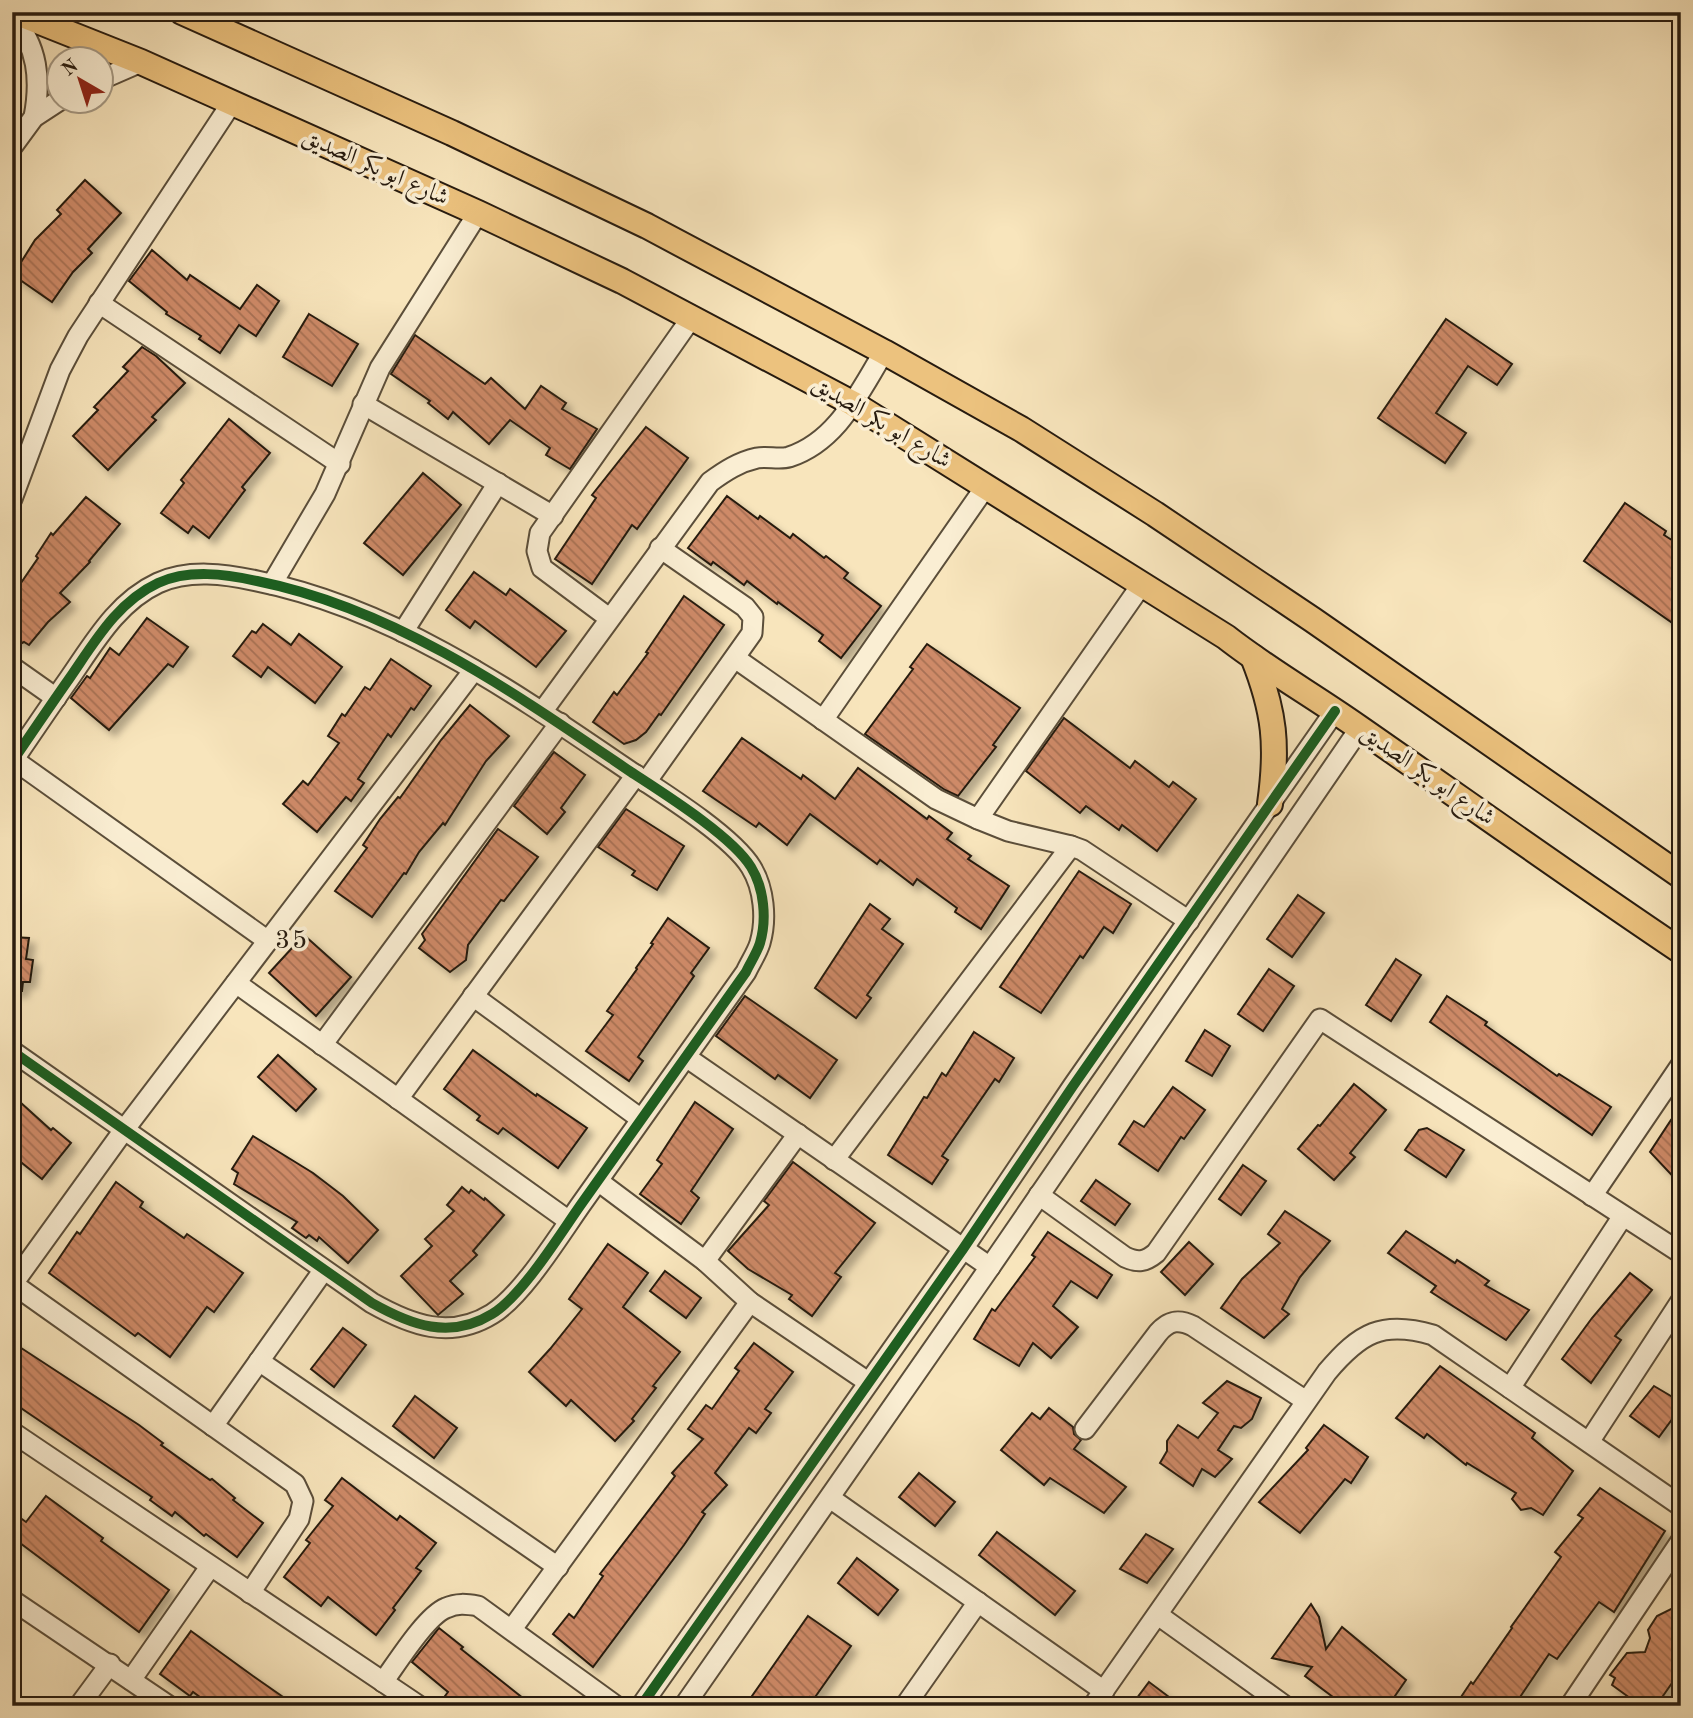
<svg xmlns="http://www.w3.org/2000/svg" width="1693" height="1718" viewBox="0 0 1693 1718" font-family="'Old Standard TT',Amiri,serif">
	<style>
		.building { fill: url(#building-back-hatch); stroke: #271b0f; stroke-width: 2; filter: url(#shadow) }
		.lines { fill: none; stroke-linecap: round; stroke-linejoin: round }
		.minor-casing { stroke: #5b4e3a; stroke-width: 23 }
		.major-casing { stroke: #271b0f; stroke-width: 28 }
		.minor { stroke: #faeed3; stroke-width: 19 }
		.major { stroke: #ecc27e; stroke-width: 24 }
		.cycleway-casing { stroke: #faeed3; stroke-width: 15 }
		.cycleway { stroke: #1b5e20; stroke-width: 10 }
		.labels { text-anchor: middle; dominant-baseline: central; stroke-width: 7; stroke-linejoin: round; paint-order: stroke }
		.street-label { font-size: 24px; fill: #271b0f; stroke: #faeed3 }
		.neighbourhood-label { font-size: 26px; letter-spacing: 2px; fill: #271b0f; stroke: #faeed3 }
	</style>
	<defs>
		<pattern id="building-back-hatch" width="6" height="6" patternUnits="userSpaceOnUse" patternTransform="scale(1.75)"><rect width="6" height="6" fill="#ce8a68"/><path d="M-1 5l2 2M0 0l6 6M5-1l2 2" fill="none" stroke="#a77054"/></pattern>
		<filter id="shadow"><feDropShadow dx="6" dy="6" stdDeviation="3.5" flood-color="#0004"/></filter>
	</defs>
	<rect width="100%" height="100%" fill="#f8e5bc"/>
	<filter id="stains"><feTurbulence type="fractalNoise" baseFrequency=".00286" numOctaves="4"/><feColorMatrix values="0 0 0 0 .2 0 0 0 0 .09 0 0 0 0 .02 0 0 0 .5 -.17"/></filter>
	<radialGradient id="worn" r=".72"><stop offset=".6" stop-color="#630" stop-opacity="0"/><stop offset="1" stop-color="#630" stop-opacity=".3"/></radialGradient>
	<g class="building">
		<path d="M85 180 121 213 88 249 92 253 73 272 52 302 13 275 35 240 61 214 57 210Z"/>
		<path d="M152 250 187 280 190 275 240 309 257 285 279 301 256 336 239 325 220 353 199 339 201 336 166 314 167 312 129 281Z"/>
		<path d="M309 314 358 344 332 386 283 357Z"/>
		<path d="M1446 319 1512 364 1497 385 1468 366 1436 413 1466 433 1445 463 1378 418Z"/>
		<path d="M415 335 485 384 491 378 525 409 541 386 566 403 562 409 597 429 570 469 546 455 550 448 510 420 489 444 453 412 448 419 428 403 430 401 391 374Z"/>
		<path d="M142 347 156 356 185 383 152 417 156 420 108 470 73 436 98 410 94 407 128 371 123 367Z"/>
		<path d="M229 419 270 453 242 487 245 490 209 538 193 526 188 533 161 513 184 483 181 480Z"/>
		<path d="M646 427 688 458 637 529 632 525 592 584 555 559 596 498 592 495Z"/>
		<path d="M423 473 461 505 403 575 364 543Z"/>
		<path d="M727 496 758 519 760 516 790 538 793 534 824 558 826 556 848 573 844 578 881 606 841 658 819 641 823 635 778 602 777 604 747 581 744 585 713 562 711 565 688 548Z"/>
		<path d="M86 497 120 524 89 561 90 562 60 593 70 602 48 622 29 645 24 642 20 644 12 638V596L38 558 36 556 51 533 53 535Z"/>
		<path d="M1625 503 1666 531 1664 535 1681 546V629L1584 561Z"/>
		<path d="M474 572 506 595 510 589 566 631 536 667 475 621 470 628 446 610Z"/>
		<path d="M684 596 724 625 661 715 659 714 646 732 636 740 624 744 593 722 614 692 617 695 648 653 646 652Z"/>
		<path d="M147 618 188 647 173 667 168 664 109 730 71 698 87 676 90 678 110 648 119 655Z"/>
		<path d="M263 624 291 645 299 634 342 667 315 703 268 667 261 677 233 656 252 631 256 633Z"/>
		<path d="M927 644 1020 708 993 745 996 747 958 796 945 790 865 734 913 669 910 667Z"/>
		<path d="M391 659 431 686 414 710 411 708 391 737 388 734 358 779 364 783 351 801 346 797 317 832 283 804 303 781 308 785 339 743 328 736 342 714 345 716 365 687 370 690Z"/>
		<path d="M470 705 509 736 486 761 445 825 443 823 419 852 406 874 404 873 372 917 335 891 367 848 363 845 380 819 398 797 400 798 441 740Z"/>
		<path d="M1064 718 1130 768 1135 761 1169 787 1173 782 1196 799 1157 851 1122 825 1119 830 1086 806 1080 813 1026 771Z"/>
		<path d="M742 738 801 779 803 775 835 799 858 768 927 819 929 816 952 833 947 839 971 856 968 859 1009 886 981 929 955 912 957 908 917 879 913 885 880 860 877 864 810 814 787 845 759 823 756 827 703 791Z"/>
		<path d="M554 752 585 775 561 808 565 812 547 834 514 806Z"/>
		<path d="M626 809 684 846 657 890 632 875 635 871 598 847Z"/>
		<path d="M498 829 538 857 504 901 501 900 468 945 466 960 450 972 419 948 425 940 422 934Z"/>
		<path d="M1079 871 1131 904 1113 933 1104 927 1083 958 1080 956 1041 1013 1000 987Z"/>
		<path d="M1298 895 1324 913 1292 957 1267 939Z"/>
		<path d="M870 904 890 919 882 929 903 944 867 995 871 998 856 1018 815 988Z"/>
		<path d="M668 918 709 948 691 973 694 976 638 1057 643 1061 629 1081 586 1051 613 1015 607 1011 637 969 636 968 653 944 651 943Z"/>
		<path d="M304 935 351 977 316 1016 269 973Z"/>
		<path d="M12 937 29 938 26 959 33 960 30 982H23L22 991H12Z"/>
		<path d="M1396 959 1421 975 1391 1021 1366 1005Z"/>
		<path d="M1269 969 1294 986 1263 1031 1238 1014Z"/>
		<path d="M745 996 837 1060 810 1098 778 1075 775 1079 716 1036Z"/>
		<path d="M1447 996 1487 1022 1485 1025 1557 1076 1559 1074 1611 1107 1592 1135 1430 1022Z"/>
		<path d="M1205 1030 1230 1046 1212 1076 1186 1061Z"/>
		<path d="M974 1032 1014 1058 999 1082 995 1079 942 1156 948 1160 932 1184 888 1155 924 1097 927 1098 942 1073 946 1076Z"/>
		<path d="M473 1050 536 1096 537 1094 587 1128 558 1168 503 1128 498 1134 477 1120 480 1116 444 1089Z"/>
		<path d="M278 1055 316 1089 296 1111 258 1077Z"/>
		<path d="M1354 1084 1386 1110 1350 1153 1355 1157 1334 1180 1298 1149 1318 1125 1320 1126Z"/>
		<path d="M1173 1087 1205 1110 1184 1139 1181 1137 1158 1171 1119 1144 1134 1121 1144 1127Z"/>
		<path d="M20 1102 51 1130 53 1128 71 1143 42 1179 12 1155V1111Z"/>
		<path d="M695 1102 733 1129 691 1191 699 1198 681 1224 640 1194 662 1164 657 1160Z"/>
		<path d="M1671 1120 1681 1127V1185L1650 1152Z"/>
		<path d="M1427 1128 1464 1150 1446 1177 1405 1150 1419 1130Z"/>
		<path d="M253 1136 313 1173 343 1196 378 1230 348 1263 319 1237 317 1241 309 1235 306 1238 292 1228 297 1222 234 1184 238 1173 232 1169Z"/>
		<path d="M793 1162 875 1223 835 1273 841 1277 812 1316 789 1299 792 1295 748 1269 728 1251 769 1205 764 1201Z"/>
		<path d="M1243 1165 1266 1181 1241 1215 1219 1199Z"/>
		<path d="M1096 1180 1130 1204 1115 1225 1081 1201Z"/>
		<path d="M116 1182 143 1202 140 1207 184 1238 187 1234 243 1273 214 1312 207 1307 170 1357 138 1333 135 1336 49 1273 77 1232 80 1234Z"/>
		<path d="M462 1187 469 1193 471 1190 484 1200 485 1198 504 1215 473 1251 477 1255 450 1281 463 1294 438 1315 401 1276 432 1246 425 1239 454 1211 447 1205Z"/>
		<path d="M1285 1211 1330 1241 1300 1277 1282 1309 1289 1314 1264 1338 1221 1308 1242 1279 1280 1243 1268 1234Z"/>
		<path d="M1406 1231 1455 1263 1457 1260 1489 1281 1485 1285 1529 1310 1506 1340 1431 1292 1436 1286 1388 1253Z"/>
		<path d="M1048 1232 1112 1275 1097 1298 1071 1281 1053 1306 1078 1327 1051 1358 1033 1343 1019 1366 974 1339 992 1309 995 1311 1035 1257 1032 1255Z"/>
		<path d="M1189 1242 1213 1264 1185 1295 1161 1272Z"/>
		<path d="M608 1244 648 1273 623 1307 680 1352 653 1386 656 1388 632 1419 634 1421 615 1441 571 1400 566 1406 529 1372 550 1349 582 1309 569 1299Z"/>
		<path d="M665 1271 701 1298 686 1318 650 1291Z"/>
		<path d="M1630 1273 1652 1290 1615 1336 1621 1340 1591 1383 1562 1359 1592 1318Z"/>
		<path d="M343 1328 366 1345 334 1387 311 1369Z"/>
		<path d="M12 1342 139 1425 163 1443 161 1445 210 1480 212 1479 235 1498 233 1500 263 1523 237 1557 206 1534 204 1536 175 1512 172 1516 150 1500 152 1497 12 1402Z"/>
		<path d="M754 1343 793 1372 765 1409 771 1413 756 1433 749 1428 715 1473 727 1485 702 1512 705 1514 684 1545 593 1667 553 1634 569 1614 574 1618 603 1576 600 1574 675 1476 672 1473 703 1439 688 1429 706 1405 712 1409 739 1371 735 1368Z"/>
		<path d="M1440 1366 1535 1433 1532 1438 1573 1471 1543 1515 1531 1508 1521 1510 1512 1499 1516 1493 1467 1463 1466 1465 1427 1434 1424 1438 1396 1418Z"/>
		<path d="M1227 1381 1261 1398 1252 1419 1241 1428 1234 1426 1218 1450 1232 1459 1215 1477 1202 1469 1193 1486 1160 1463 1167 1451V1441L1178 1425 1198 1438 1218 1413 1203 1403Z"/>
		<path d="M1654 1386 1681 1402V1407L1659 1437 1630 1416Z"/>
		<path d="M415 1396 457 1428 434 1458 393 1426Z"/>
		<path d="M1049 1408 1073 1427 1074 1434 1081 1440 1074 1449 1126 1487 1104 1513 1050 1478 1044 1485 1001 1450 1032 1413 1040 1419Z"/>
		<path d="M1324 1425 1368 1457 1351 1483 1345 1479 1300 1533 1259 1502 1308 1450 1306 1448Z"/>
		<path d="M919 1473 955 1502 935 1526 899 1497Z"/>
		<path d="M342 1478 397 1520 400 1516 436 1543 416 1568 421 1571 393 1608 395 1610 376 1635 328 1597 321 1606 284 1577 310 1543 306 1540 333 1506 325 1500Z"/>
		<path d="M1600 1488 1665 1531 1614 1612 1599 1602 1557 1659 1549 1654 1514 1706H1455L1471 1682 1473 1684 1512 1628 1511 1627 1561 1557 1555 1552 1583 1518 1578 1515Z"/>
		<path d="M46 1496 103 1538 101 1541 169 1590 139 1632 12 1537V1512L26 1522Z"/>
		<path d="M997 1532 1075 1591 1055 1615 979 1555Z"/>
		<path d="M1146 1534 1173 1549 1147 1583 1120 1569Z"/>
		<path d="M857 1558 898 1590 878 1615 838 1583Z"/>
		<path d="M1311 1604 1319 1617 1326 1649 1342 1627 1406 1680 1388 1706H1345L1305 1676 1312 1667 1272 1658Z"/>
		<path d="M1681 1604V1670L1656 1706H1641L1612 1685 1615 1678 1610 1675 1627 1653 1645 1652 1650 1638 1648 1630 1657 1616Z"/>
		<path d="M808 1616 851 1646 813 1700 810 1697 804 1706 795 1700 791 1706H745Z"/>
		<path d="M439 1628 463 1647 461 1649 533 1706H457L445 1696 448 1692 412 1662Z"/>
		<path d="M191 1631 253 1676 296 1706H212L193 1692 190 1696 160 1674Z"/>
		<path d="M1149 1682 1181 1706H1131Z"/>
	</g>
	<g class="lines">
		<g class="minor-casing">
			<g id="minor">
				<path d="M12 17C38 46 41 80 34 117"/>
				<path d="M102 79 141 62"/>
				<path d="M12 147 34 117 60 100"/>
				<path d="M99 303 340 464"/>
				<path d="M363 404 553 516"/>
				<path d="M12 499 60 370 78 336 231 104"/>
				<path d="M272 584 325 494 380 368 478 213"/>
				<path d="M609 618 542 568 537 551 540 533 692 317"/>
				<path d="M403 632 498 483"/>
				<path d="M735 658 936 799 978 819 1008 831 1071 846 1082 850 1189 921"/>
				<path d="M12 667 56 698"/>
				<path d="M542 712 710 482C725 471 739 462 757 458 768 456 779 460 789 457 838 441 859 392 884 352"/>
				<path d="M823 720 986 486"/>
				<path d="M14 760 268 941"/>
				<path d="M12 762C31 734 50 706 69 679 94 643 117 602 158 583 189 569 225 574 257 581 396 609 516 694 631 772 663 793 732 836 751 867 764 888 767 919 760 943 757 953 750 963 746 972 691 1049 637 1126 582 1203 560 1234 523 1295 492 1314 450 1340 411 1325 372 1303L12 1051"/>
				<path d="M646 782 752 633 753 617 745 607 660 548"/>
				<path d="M978 819 1142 584"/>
				<path d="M236 983 569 1221"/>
				<path d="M473 996 641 1119"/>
				<path d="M322 1045 560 723"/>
				<path d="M686 1057 990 1267"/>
				<path d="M398 1099 636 775"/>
				<path d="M834 1160 1071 846"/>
				<path d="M598 1181 705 1261 750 1302 868 1382"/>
				<path d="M1039 1195 1125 1257C1138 1263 1145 1262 1156 1253L1320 1019 1681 1253"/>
				<path d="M1592 1196 1681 1065"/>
				<path d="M705 1261 798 1134"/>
				<path d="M13 1284 295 1484 303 1501 299 1519 250 1593"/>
				<path d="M12 1285 124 1130 474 670"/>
				<path d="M259 1361 558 1567"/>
				<path d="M1510 1388 1623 1216"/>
				<path d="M213 1426 323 1271"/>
				<path d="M1085 1429 1158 1333C1169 1320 1179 1319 1193 1326L1306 1401"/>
				<path d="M12 1432 419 1706"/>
				<path d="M1589 1442 1681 1301"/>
				<path d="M830 1498 1104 1691"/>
				<path d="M12 1600 169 1706"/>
				<path d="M1158 1615 1285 1706"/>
				<path d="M512 1629 750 1302"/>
				<path d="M131 1680 210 1567"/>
				<path d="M383 1682C397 1663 426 1616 446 1608 457 1603 466 1604 478 1606L616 1706"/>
				<path d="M79 1706 110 1664"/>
				<path d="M641 1706 963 1249 1073 1086 1335 711"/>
				<path d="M684 1706 990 1267 1360 728"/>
				<path d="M905 1706 978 1602"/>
				<path d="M1093 1706 1327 1372C1360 1333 1382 1320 1433 1335L1681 1506"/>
				<path d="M1570 1706 1681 1541"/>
			</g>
		</g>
		<g class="major-casing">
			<g id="major">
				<path d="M15 12 141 62 478 213 622 281 852 403 1226 637C1268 670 1314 696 1358 727 1466 802 1572 878 1681 951"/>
				<path d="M182 12 452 133 647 226 884 352 1021 429 1155 514 1313 620 1681 876"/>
				<path d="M1253 657C1275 712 1278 746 1270 804"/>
			</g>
		</g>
		<use href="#minor" class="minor"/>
		<use href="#major" class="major"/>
		<g class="cycleway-casing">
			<g id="cycleway">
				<path d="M12 762C31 734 50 706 69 679 94 643 117 602 158 583 189 569 225 574 257 581 396 609 516 694 631 772 663 793 732 836 751 867 764 888 767 919 760 943 757 953 750 963 746 972 691 1049 637 1126 582 1203 560 1234 523 1295 492 1314 450 1340 411 1325 372 1303L12 1051"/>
				<path d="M641 1706 963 1249 1073 1086 1335 711"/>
			</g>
		</g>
		<use href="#cycleway" class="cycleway"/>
	</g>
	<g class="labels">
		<g class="street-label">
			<text transform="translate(375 168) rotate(24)">شارع ابو بكر الصديق</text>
			<text transform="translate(881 423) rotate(31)">شارع ابو بكر الصديق</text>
			<text transform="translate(1427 776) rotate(35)">شارع ابو بكر الصديق</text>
		</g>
		<g class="neighbourhood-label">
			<text x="292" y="941">35</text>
		</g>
	</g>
	<rect width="1693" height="1718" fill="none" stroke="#f8e5bc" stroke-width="42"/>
	<rect x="14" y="14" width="1665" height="1690" fill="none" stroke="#271b0f" stroke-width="3.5"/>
	<rect x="21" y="21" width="1651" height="1676" fill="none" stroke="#271b0f" stroke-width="2"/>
	<g transform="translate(80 80) rotate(321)"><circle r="33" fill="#faeed3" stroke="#a69a85" stroke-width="2"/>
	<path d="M0-5L12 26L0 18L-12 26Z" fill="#8f2418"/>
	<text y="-10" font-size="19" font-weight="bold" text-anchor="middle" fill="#271b0f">N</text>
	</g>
	<rect width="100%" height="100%" filter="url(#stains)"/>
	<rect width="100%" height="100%" fill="url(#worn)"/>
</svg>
